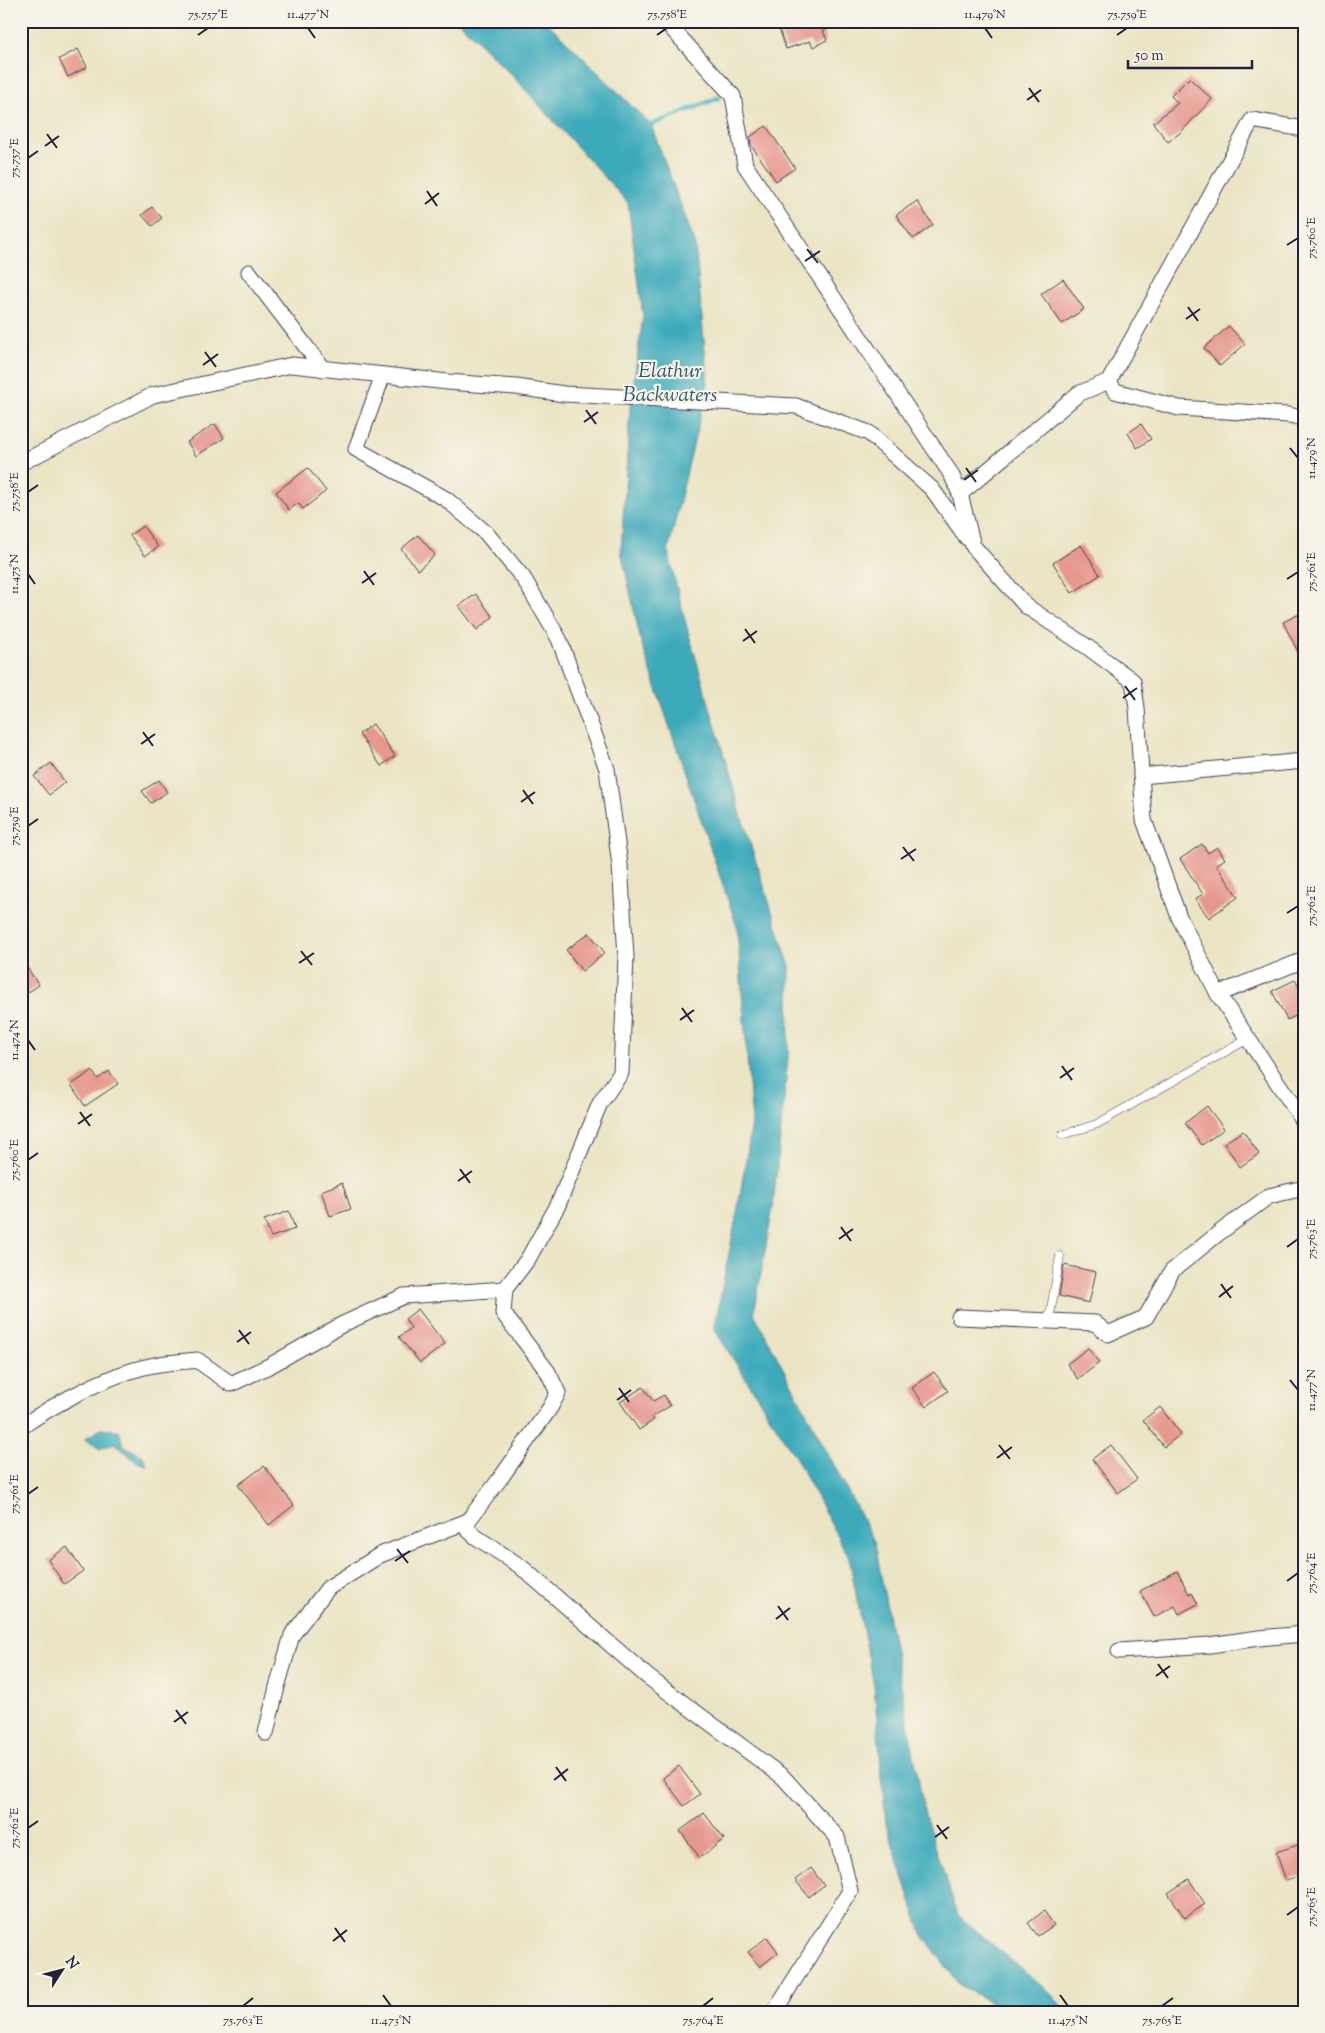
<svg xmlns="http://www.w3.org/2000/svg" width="1325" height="2033" viewBox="0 0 1325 2033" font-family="'Sorts Mill Goudy',serif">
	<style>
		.water { fill: #3caabb; stroke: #2f667b }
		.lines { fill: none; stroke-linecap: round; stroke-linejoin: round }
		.stream { stroke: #3caabb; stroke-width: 5 }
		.building { fill: #e6978e }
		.lane-casing { stroke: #403f50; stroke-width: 9 }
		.street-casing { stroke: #403f50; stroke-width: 17 }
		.lane { stroke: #fff; stroke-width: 8 }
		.street { stroke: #fff; stroke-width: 15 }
		.ticks { fill: none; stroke: #22223b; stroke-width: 2 }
		.labels { text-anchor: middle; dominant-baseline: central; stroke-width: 4.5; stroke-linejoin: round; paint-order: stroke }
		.water-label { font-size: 21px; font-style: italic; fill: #2c586e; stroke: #f7f3e8 }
		.neatline { fill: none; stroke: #22223b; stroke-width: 2 }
		.ticks-label { font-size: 12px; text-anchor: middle; fill: #22223b }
	</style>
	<rect width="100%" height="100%" fill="#f7f3e8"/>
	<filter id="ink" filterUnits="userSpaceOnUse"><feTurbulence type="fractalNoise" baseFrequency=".02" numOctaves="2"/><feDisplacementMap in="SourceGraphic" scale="10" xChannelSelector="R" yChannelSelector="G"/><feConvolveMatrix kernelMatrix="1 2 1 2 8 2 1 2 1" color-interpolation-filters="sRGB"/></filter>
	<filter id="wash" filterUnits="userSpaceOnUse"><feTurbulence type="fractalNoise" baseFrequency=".0096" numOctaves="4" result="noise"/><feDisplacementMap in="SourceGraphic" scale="20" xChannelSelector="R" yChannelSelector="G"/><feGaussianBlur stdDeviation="1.12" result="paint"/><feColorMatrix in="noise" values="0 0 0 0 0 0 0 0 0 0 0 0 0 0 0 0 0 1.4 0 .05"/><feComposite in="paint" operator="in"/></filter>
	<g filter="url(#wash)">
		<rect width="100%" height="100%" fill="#ebe4c4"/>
		<g class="water">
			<path d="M458 21H546L651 125 695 243 708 383 668 551 684 617 742 818 790 967 788 1059 773 1207 754 1313 875 1543 925 1815 958 1915 1051 1994 1066 2012H1012L961 1987 922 1934 886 1824 874 1686 849 1558 796 1458 714 1329 737 1213 752 1123 737 927 641 642 621 551 630 408 643 316 628 203 521 85Z"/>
			<path d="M101 1429 119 1430 123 1445 143 1456 147 1465 136 1462 115 1443 100 1449 84 1439Z"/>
		</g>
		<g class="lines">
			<path class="stream" d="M651 125 718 98"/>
		</g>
		<g id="blocks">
			<g class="building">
				<path d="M801 21H843L823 31 827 40 813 47 810 41 786 49 779 29Z"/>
				<path d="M78 49 87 67 68 77 59 59Z"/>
				<path d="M1189 78 1212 99 1181 132 1168 142 1153 123 1178 103 1171 96Z"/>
				<path d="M766 126 795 168 776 181 751 145 750 137Z"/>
				<path d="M917 201 933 225 913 239 896 215Z"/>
				<path d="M152 207 162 218 152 226 142 215Z"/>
				<path d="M1063 279 1084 309 1062 324 1041 294Z"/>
				<path d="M1229 326 1245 344 1220 366 1204 348Z"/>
				<path d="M215 424 224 438 196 456 187 442Z"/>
				<path d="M1141 424 1151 439 1137 448 1128 433Z"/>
				<path d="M308 468 326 491 303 509 298 503 289 510 276 492Z"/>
				<path d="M143 526 158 547 145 556 130 535Z"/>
				<path d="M418 535 435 555 418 570 401 549Z"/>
				<path d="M1081 545 1100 575 1072 593 1053 563Z"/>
				<path d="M476 594 493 617 477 630 459 606Z"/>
				<path d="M1304 612V664L1283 622Z"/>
				<path d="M373 724 395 756 381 766 359 734Z"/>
				<path d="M51 763 65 782 49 795 34 776Z"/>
				<path d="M159 780 167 792 151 803 142 791Z"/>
				<path d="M1202 844 1208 853 1217 847 1225 859 1216 865 1238 897 1209 918 1195 899 1203 894 1180 859Z"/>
				<path d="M589 933 605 953 582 971 566 950Z"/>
				<path d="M21 959 39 985 21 997Z"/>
				<path d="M1295 980 1304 996V1012L1287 1020 1272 991Z"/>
				<path d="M92 1071 98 1079 109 1071 118 1084 85 1106 71 1085Z"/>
				<path d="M1207 1106 1224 1129 1202 1145 1185 1123Z"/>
				<path d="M1243 1131 1259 1154 1240 1167 1224 1143Z"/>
				<path d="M342 1183 351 1209 330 1216 321 1191Z"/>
				<path d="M289 1211 295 1229 271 1237 264 1220Z"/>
				<path d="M1064 1265 1096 1272 1089 1303 1059 1296Z"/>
				<path d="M418 1309 445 1344 420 1363 399 1337 411 1328 405 1319Z"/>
				<path d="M1088 1348 1099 1363 1078 1379 1067 1364Z"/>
				<path d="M934 1372 948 1391 926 1407 912 1388Z"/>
				<path d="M643 1387 653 1401 664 1395 670 1406 652 1417 654 1420 639 1430 620 1402Z"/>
				<path d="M1160 1407 1181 1434 1164 1447 1143 1420Z"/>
				<path d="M1111 1445 1137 1479 1118 1493 1092 1459Z"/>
				<path d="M264 1466 294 1505 269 1525 238 1485Z"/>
				<path d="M67 1547 83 1571 64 1584 48 1560Z"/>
				<path d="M1177 1571 1189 1594 1192 1593 1198 1604 1179 1614 1175 1606 1154 1617 1140 1591Z"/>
				<path d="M679 1766 700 1794 684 1806 663 1778Z"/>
				<path d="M704 1813 724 1839 700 1858 680 1831Z"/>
				<path d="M1304 1843V1875L1286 1881 1276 1852Z"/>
				<path d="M811 1868 824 1885 809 1897 795 1880Z"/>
				<path d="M1189 1879 1205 1904 1185 1918 1168 1893Z"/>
				<path d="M1044 1911 1054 1925 1038 1936 1028 1923Z"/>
				<path d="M767 1937 778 1952 760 1967 748 1952Z"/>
			</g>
		</g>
	</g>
	<g filter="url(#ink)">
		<use href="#blocks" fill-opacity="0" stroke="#403f50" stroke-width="1"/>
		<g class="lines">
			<g class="lane-casing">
				<g id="lane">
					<path d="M1062 1135 1097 1124 1248 1039"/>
					<path d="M1049 1321 1060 1256"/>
				</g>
			</g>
			<g class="street-casing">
				<g id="street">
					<path d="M665 21 733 96 745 165 951 474 960 494 973 546 1026 606 1086 646 1133 681 1137 708 1144 820 1179 917 1218 994 1304 1122"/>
					<path d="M249 272 323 369"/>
					<path d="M1109 381 1115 391 1179 408 1288 415 1304 418"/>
					<path d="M21 463 153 395 292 365 448 382 516 387 564 394 796 406 869 433 932 489 967 538"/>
					<path d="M960 494 1078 394 1109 381 1252 120 1304 129"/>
					<path d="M1141 776 1304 761"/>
					<path d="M1218 994 1304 960"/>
					<path d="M959 1317 1095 1323 1108 1334 1146 1317 1172 1271 1219 1233 1269 1196 1304 1188"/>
					<path d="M21 1427C58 1402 111 1373 154 1365 168 1362 183 1362 197 1360L231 1384 271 1365 343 1324 404 1296 505 1289"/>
					<path d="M468 1521 467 1529 476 1537 520 1566 648 1677 783 1777 837 1837 850 1891 774 2012"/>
					<path d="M1119 1651 1210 1645 1259 1638 1304 1634"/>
					<path d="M266 1733 277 1687 292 1635 328 1588 380 1555 468 1521 502 1476 550 1408 558 1393 548 1372 503 1313 505 1289 528 1259 558 1205 600 1103 621 1073 626 956 620 865 607 769 559 639 524 579 486 533 446 499 356 449 383 375"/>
				</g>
			</g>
			<use href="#lane" class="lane"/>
			<use href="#street" class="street"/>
		</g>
	</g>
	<path class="ticks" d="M308 28 315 38M985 28 992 38M198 35 208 28M657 35 667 28M1117 35 1127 28M1029 88 1039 102M1027 100 1041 90M47 134 57 148M45 146 59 136M28 158 38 151M427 191 437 206M425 204 439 193M1287 245 1298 238M807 249 818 263M805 261 820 251M1188 307 1198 321M1186 319 1200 309M205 352 216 367M203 365 218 354M586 410 596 424M584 422 598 412M1290 448 1298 458M966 468 976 482M964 480 978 470M28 492 38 485M364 571 374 585M28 574 35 584M1287 579 1298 572M362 583 376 573M745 629 755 643M743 641 757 631M1125 686 1135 700M1123 698 1137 688M143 732 153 746M141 744 155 734M523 790 533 804M521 802 535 792M28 826 38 819M903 847 914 861M901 859 916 849M1287 913 1298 906M301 951 312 965M299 963 314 953M682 1008 692 1022M680 1020 694 1010M28 1040 35 1050M1062 1066 1072 1080M1060 1078 1074 1068M80 1112 90 1126M78 1124 92 1114M28 1160 38 1153M460 1169 470 1183M458 1181 472 1171M841 1227 851 1241M839 1239 853 1229M1287 1247 1298 1239M1221 1284 1231 1298M1219 1297 1233 1286M239 1330 249 1344M237 1342 251 1332M1290 1380 1298 1390M619 1388 629 1402M617 1400 631 1390M999 1445 1010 1459M997 1458 1012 1447M28 1494 38 1487M397 1549 408 1563M395 1561 410 1551M1287 1581 1298 1573M778 1606 788 1620M776 1619 790 1608M1158 1664 1168 1678M1156 1676 1170 1666M176 1710 186 1724M174 1722 188 1712M556 1767 566 1781M554 1780 568 1769M937 1825 947 1839M28 1828 38 1821M935 1837 949 1827M1287 1915 1298 1907M335 1928 345 1942M333 1941 347 1930M383 1995 391 2006M1060 1995 1068 2006M243 2006 253 1998M703 2006 713 1998M1162 2006 1173 1998"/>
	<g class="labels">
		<g class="water-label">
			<text x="670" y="372">Elathur<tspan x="670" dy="24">Backwaters</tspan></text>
		</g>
	</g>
	<rect width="1325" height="2033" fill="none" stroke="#f7f3e8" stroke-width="55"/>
	<g transform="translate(62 1970) rotate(54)" stroke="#f7f3e8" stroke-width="4" paint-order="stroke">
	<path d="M0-4L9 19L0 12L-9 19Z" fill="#22223b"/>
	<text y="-8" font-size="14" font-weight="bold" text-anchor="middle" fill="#22223b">N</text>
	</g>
	<path d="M1128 60v8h124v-8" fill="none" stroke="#22223b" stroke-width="2.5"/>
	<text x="1135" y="60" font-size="15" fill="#22223b" stroke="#f7f3e8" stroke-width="4" paint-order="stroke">50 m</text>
	<rect x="28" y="28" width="1270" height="1978" class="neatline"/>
	<g class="ticks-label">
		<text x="208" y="18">75.757°E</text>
		<text x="308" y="18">11.477°N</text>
		<text x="667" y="18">75.758°E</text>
		<text x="985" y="18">11.479°N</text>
		<text x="1127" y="18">75.759°E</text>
		<text transform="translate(14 158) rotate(-90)" y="4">75.757°E</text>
		<text transform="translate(1311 238) rotate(-90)" y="4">75.760°E</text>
		<text transform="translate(1311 458) rotate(-90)" y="4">11.479°N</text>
		<text transform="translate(14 492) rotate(-90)" y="4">75.758°E</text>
		<text transform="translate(1311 572) rotate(-90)" y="4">75.761°E</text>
		<text transform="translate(14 574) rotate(-90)" y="4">11.475°N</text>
		<text transform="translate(14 826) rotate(-90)" y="4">75.759°E</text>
		<text transform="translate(1311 906) rotate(-90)" y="4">75.762°E</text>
		<text transform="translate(14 1040) rotate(-90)" y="4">11.474°N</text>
		<text transform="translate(14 1160) rotate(-90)" y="4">75.760°E</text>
		<text transform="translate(1311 1239) rotate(-90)" y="4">75.763°E</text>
		<text transform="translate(1311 1390) rotate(-90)" y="4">11.477°N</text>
		<text transform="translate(14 1494) rotate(-90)" y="4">75.761°E</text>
		<text transform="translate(1311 1573) rotate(-90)" y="4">75.764°E</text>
		<text transform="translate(14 1828) rotate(-90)" y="4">75.762°E</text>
		<text transform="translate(1311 1907) rotate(-90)" y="4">75.765°E</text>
		<text x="243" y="2024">75.763°E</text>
		<text x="391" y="2024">11.473°N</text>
		<text x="703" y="2024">75.764°E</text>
		<text x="1068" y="2024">11.475°N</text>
		<text x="1162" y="2024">75.765°E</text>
	</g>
</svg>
